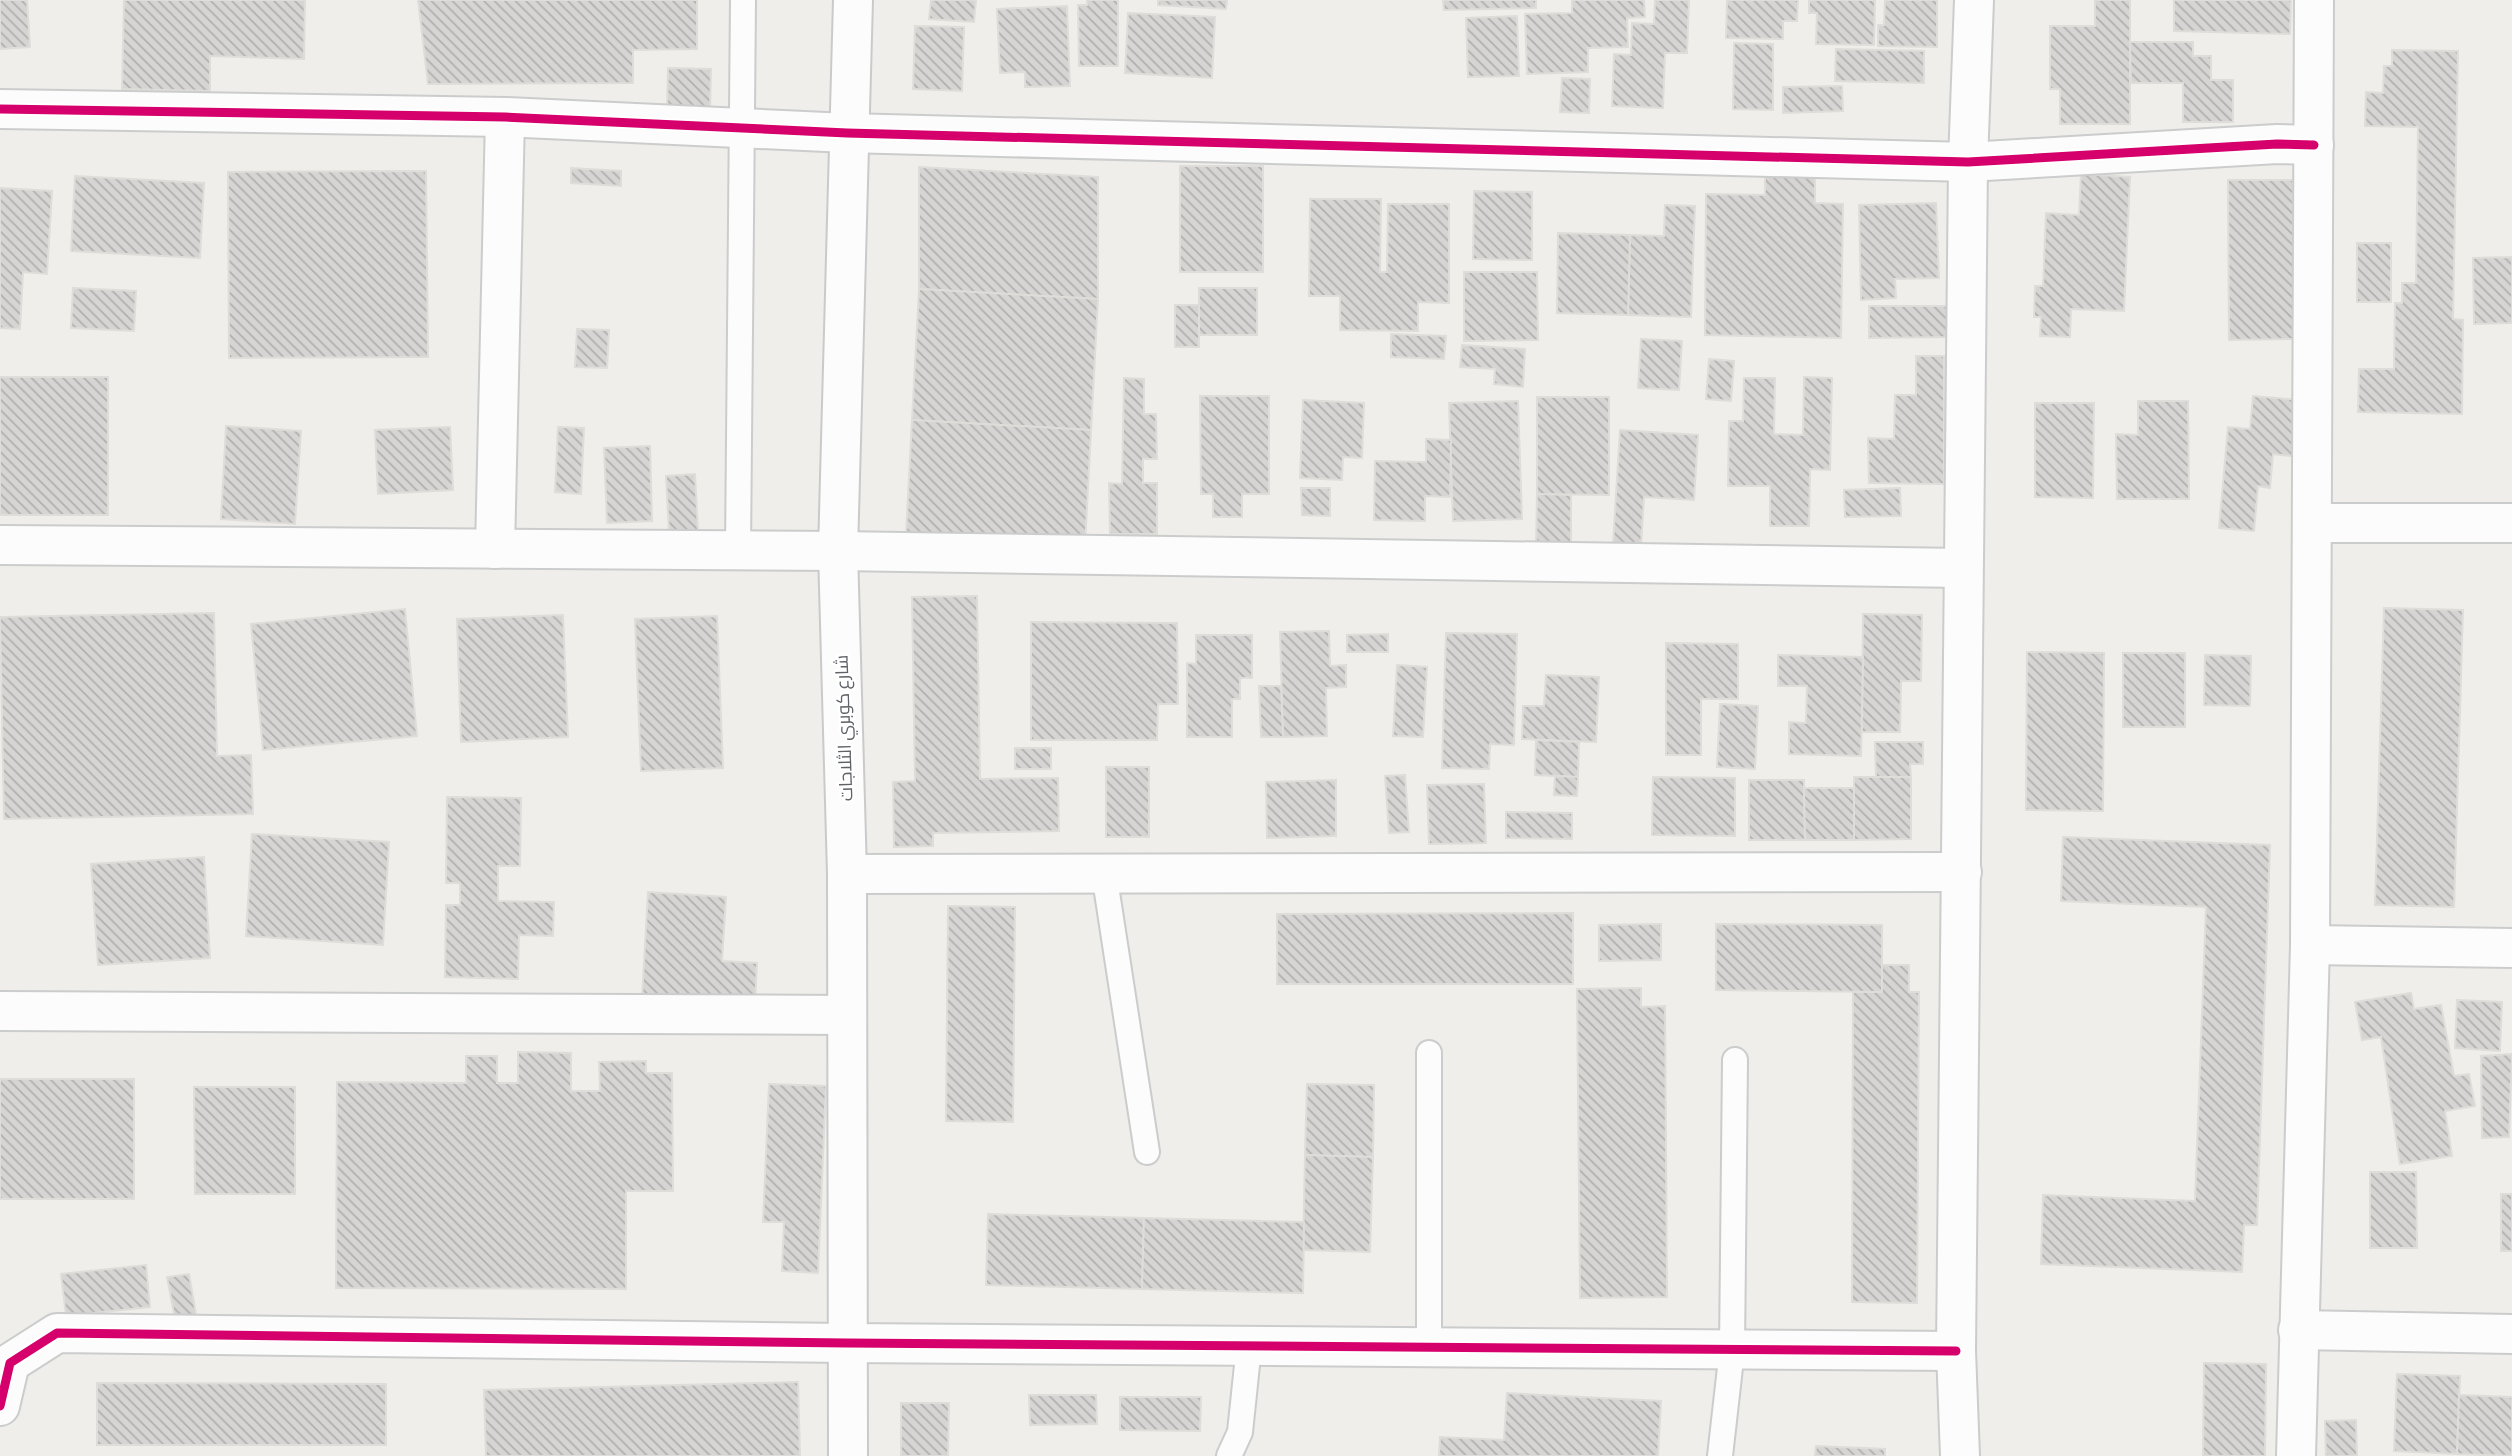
<svg xmlns="http://www.w3.org/2000/svg" width="2512" height="1456" viewBox="0 0 2512 1456" font-family="Commissioner,Cairo,sans-serif">
	<style>
		.building { fill: url(#building-back-hatch); stroke: #deddd9; stroke-width: 2 }
		.lines { fill: none; stroke-linecap: round; stroke-linejoin: round }
		.lane-casing { stroke: #cbcccc; stroke-width: 28 }
		.street-casing { stroke: #cbcccc; stroke-width: 42 }
		.secondary-casing { stroke: #cacacb; stroke-width: 42 }
		.lane { stroke: #fdfcfc; stroke-width: 24 }
		.street { stroke: #fdfcfc; stroke-width: 38 }
		.secondary { stroke: #fdfcfc; stroke-width: 38 }
		.cycleway-casing { stroke: #fff; stroke-width: 13 }
		.cycleway { stroke: #d6006c; stroke-width: 9 }
		.labels { text-anchor: middle; dominant-baseline: central; stroke-width: 5; stroke-linejoin: round; paint-order: stroke }
		.street-label { font-size: 18px; fill: #5f6368; stroke: #fff }
	</style>
	<defs>
		<pattern id="building-back-hatch" width="6" height="6" patternUnits="userSpaceOnUse" patternTransform="scale(1.75)"><rect width="6" height="6" fill="#d6d5d3"/><path d="M-1 5l2 2M0 0l6 6M5-1l2 2" fill="none" stroke="#b1b0af"/></pattern>
	</defs>
	<rect width="100%" height="100%" fill="#efeeea"/>
	<g class="building">
		<path d="M0 0H27L30 47 0 49Z"/>
		<path d="M124 0H305L304 59 210 56V91L122 89Z"/>
		<path d="M418 0H697V49L633 50V83L428 84Z"/>
		<path d="M931 0H976L974 22 929 19Z"/>
		<path d="M1087 0H1118V66H1079L1078 5H1087Z"/>
		<path d="M1158 0H1227L1226 9 1158 5Z"/>
		<path d="M1443 0H1536V8L1444 10Z"/>
		<path d="M1572 0H1644L1645 17 1627 18 1628 47 1588 48V72L1527 74 1525 14 1572 13Z"/>
		<path d="M1655 0H1689L1687 53H1665L1663 108 1612 106 1614 54 1631 55 1632 23 1654 24Z"/>
		<path d="M1727 0H1798L1797 21H1783V39L1726 38Z"/>
		<path d="M1809 0H1875L1874 45 1816 44 1817 13H1809Z"/>
		<path d="M1885 0H1937V47L1878 46V25H1884Z"/>
		<path d="M2095 0H2130V124H2060V89H2050V26H2095Z"/>
		<path d="M2174 0H2291L2290 34 2174 31Z"/>
		<path d="M1067 6 1070 86 1025 87V72L1000 73 997 9Z"/>
		<path d="M1128 13 1215 17 1212 78 1125 73Z"/>
		<path d="M1517 16 1519 76 1468 77 1466 18Z"/>
		<path d="M915 26 964 27 962 91 913 89Z"/>
		<path d="M2130 42H2193V56H2211V80H2233V122H2183V83H2131Z"/>
		<path d="M1734 43 1773 44V110L1733 109Z"/>
		<path d="M1836 49 1924 51V83L1835 81Z"/>
		<path d="M2392 50 2458 51 2453 319 2463 320 2462 414 2358 412 2359 369H2394L2395 303H2402V283H2416L2418 127 2365 126 2366 92 2383 93 2384 66H2392Z"/>
		<path d="M668 68 711 69 710 111 667 110Z"/>
		<path d="M1562 78 1590 79 1589 113 1560 112Z"/>
		<path d="M1842 86 1843 111 1783 113V87Z"/>
		<rect x="1180" y="166" width="83" height="106"/>
		<path d="M919 167 1098 177V299L919 289Z"/>
		<path d="M571 168 621 171V186L571 183Z"/>
		<path d="M426 171 428 357 229 358 228 172Z"/>
		<path d="M1765 171 1815 172V203L1843 204 1841 338 1705 335 1706 194 1765 195Z"/>
		<path d="M2081 174 2130 177 2124 311 2071 309 2070 337 2040 336 2041 317H2034L2035 286H2043L2046 213 2079 215Z"/>
		<path d="M75 176 204 183 200 258 71 251Z"/>
		<path d="M2228 180H2293V339L2229 340Z"/>
		<path d="M0 188 52 191 47 274 23 272 20 329 0 328Z"/>
		<path d="M1474 191 1532 192V260L1473 259Z"/>
		<path d="M1310 199H1381L1380 272H1387L1388 204H1449V303L1418 302V331L1340 330V296H1309Z"/>
		<path d="M1936 203 1939 278 1895 279 1896 298 1861 300 1859 205Z"/>
		<path d="M1665 205 1695 206 1691 317 1628 315 1630 235 1664 236Z"/>
		<path d="M1558 233 1630 235 1628 315 1557 313Z"/>
		<rect x="2357" y="243" width="34" height="59"/>
		<path d="M2512 257V323L2474 324 2473 258Z"/>
		<path d="M1464 272H1537L1538 340 1464 341Z"/>
		<path d="M73 288 136 291 134 331 71 328Z"/>
		<rect x="1199" y="288" width="58" height="47"/>
		<path d="M919 289 1098 299 1091 430 912 420Z"/>
		<rect x="1175" y="305" width="24" height="42"/>
		<path d="M1869 306H1947L1948 337 1869 338Z"/>
		<path d="M577 329 609 330 607 368 575 367Z"/>
		<path d="M1391 334 1446 336 1444 359 1391 357Z"/>
		<path d="M1641 339 1682 341 1679 390 1638 388Z"/>
		<path d="M1462 345 1525 349 1523 387 1494 384 1495 369 1460 367Z"/>
		<path d="M1916 356H1944V484L1869 483 1868 438 1894 439 1895 395H1916Z"/>
		<path d="M1709 359 1734 361 1731 401 1706 399Z"/>
		<rect x="0" y="377" width="108" height="138"/>
		<path d="M1804 377 1832 378 1830 470 1810 469 1809 526H1770V486H1728L1729 421H1743L1744 378H1775L1774 434 1803 435Z"/>
		<path d="M1124 378 1144 379V414H1156L1157 459H1143V483H1157V534H1110L1109 483 1122 484Z"/>
		<path d="M1200 396H1269V494H1242V517H1213V494H1201Z"/>
		<path d="M2253 396 2311 401 2306 458 2273 454 2270 488 2258 486 2254 531 2219 528 2228 427 2250 429Z"/>
		<path d="M1537 397H1609V495L1537 494Z"/>
		<path d="M1303 400 1364 403 1362 458 1343 457 1342 480 1300 478Z"/>
		<path d="M1518 401 1522 519 1453 521 1449 403Z"/>
		<path d="M2138 401H2188L2189 499H2117L2116 434 2138 435Z"/>
		<path d="M2035 403H2094L2093 498 2035 497Z"/>
		<path d="M912 420 1091 430 1085 546 906 536Z"/>
		<path d="M226 426 301 431 295 524 221 519Z"/>
		<path d="M450 427 453 490 378 494 375 430Z"/>
		<path d="M558 427 584 428 581 494 555 492Z"/>
		<path d="M1620 430 1698 435 1694 500 1644 497 1641 546 1613 544Z"/>
		<path d="M1426 439 1451 440 1450 497 1425 496V521L1374 520 1375 461 1426 462Z"/>
		<path d="M650 446 652 521 607 523 604 448Z"/>
		<path d="M695 474 698 531 669 532 666 476Z"/>
		<path d="M1301 488H1330V516L1302 515Z"/>
		<path d="M1900 488 1901 516 1845 517 1844 490Z"/>
		<path d="M1537 494 1571 495V549H1536Z"/>
		<path d="M977 596 980 779 1058 778 1059 831 933 833V846L894 847 893 782 915 781 912 597Z"/>
		<path d="M2384 608 2463 610 2454 907 2375 905Z"/>
		<path d="M405 609 417 736 263 750 251 624Z"/>
		<path d="M214 613 217 756 251 755 253 814 4 819 0 617Z"/>
		<path d="M1863 614 1922 615 1921 681H1901L1900 732H1862Z"/>
		<path d="M563 615 568 737 461 742 457 619Z"/>
		<path d="M717 616 723 768 641 771 635 619Z"/>
		<path d="M1031 622 1177 623 1178 704H1158L1157 740H1031Z"/>
		<path d="M1329 631 1330 666 1346 665V687L1326 688 1327 736 1283 737 1280 632Z"/>
		<path d="M1446 633 1517 634 1514 745 1490 744 1489 769 1442 768Z"/>
		<path d="M1388 634V652H1347V635Z"/>
		<path d="M1196 635H1252V678H1240V699H1232V737H1187V663L1196 664Z"/>
		<path d="M1666 643 1738 644V699H1701V755H1666Z"/>
		<path d="M2027 652 2104 653 2103 811 2026 810Z"/>
		<rect x="2123" y="653" width="62" height="74"/>
		<path d="M1778 655 1863 657 1861 756 1789 754V722L1806 723 1807 686H1778Z"/>
		<path d="M2205 655 2251 656 2250 706 2204 705Z"/>
		<path d="M1397 665 1427 667 1423 737 1393 736Z"/>
		<path d="M1546 675 1599 677 1596 742 1522 739 1523 706H1544Z"/>
		<path d="M1259 686H1281L1283 737H1261Z"/>
		<path d="M1720 704 1758 706 1755 769 1717 767Z"/>
		<path d="M1536 740 1579 742 1578 777 1535 775Z"/>
		<path d="M1875 742H1923V764H1910L1911 777 1876 778Z"/>
		<rect x="1015" y="748" width="36" height="21"/>
		<rect x="1106" y="767" width="43" height="70"/>
		<path d="M1405 775 1409 832 1389 833 1385 776Z"/>
		<path d="M1555 776 1578 777 1577 796 1554 795Z"/>
		<path d="M1653 777 1735 778V836L1652 835Z"/>
		<path d="M1854 777H1911V839L1854 840Z"/>
		<path d="M1336 780V836L1267 838 1266 782Z"/>
		<path d="M1749 780H1804L1805 840H1749Z"/>
		<path d="M1484 784 1486 843 1429 844 1427 785Z"/>
		<path d="M1804 788H1854V840H1805Z"/>
		<path d="M447 797 521 798 520 866H498V901L554 902 553 936 519 935 518 979 445 977 446 905H460V883H446Z"/>
		<path d="M1506 812 1572 813V839L1506 838Z"/>
		<path d="M252 834 389 842 383 945 246 936Z"/>
		<path d="M2063 837 2270 845 2257 1225H2244L2242 1272 2041 1264 2043 1195 2195 1201 2206 907 2061 901Z"/>
		<path d="M204 857 210 958 98 965 91 864Z"/>
		<path d="M648 892 726 897 722 961 757 963 755 1005 642 998Z"/>
		<path d="M948 906 1015 907 1013 1122 946 1121Z"/>
		<path d="M1573 913V984H1277V914Z"/>
		<path d="M1661 924V960L1599 961V925Z"/>
		<path d="M1716 924 1882 925V992L1716 990Z"/>
		<path d="M1882 965H1909V992H1919L1917 1303 1852 1302 1853 992H1882Z"/>
		<path d="M1641 988V1007L1665 1006 1667 1297 1580 1298 1577 989Z"/>
		<path d="M2411 993 2414 1009 2441 1005 2454 1076 2469 1074 2475 1106 2445 1111 2452 1156 2400 1164 2381 1037 2362 1040 2355 1002Z"/>
		<path d="M2457 1000 2502 1002 2500 1051 2455 1048Z"/>
		<path d="M518 1052 571 1053V1091H600L599 1062 646 1061V1073H672L673 1191H626V1289L336 1288 337 1082 466 1083V1056H497V1083H518Z"/>
		<path d="M2512 1054 2509 1137 2482 1138 2481 1056Z"/>
		<rect x="0" y="1079" width="134" height="120"/>
		<path d="M769 1084 826 1086 818 1273 782 1271 784 1222H763Z"/>
		<path d="M1307 1084 1374 1085 1373 1157 1305 1155Z"/>
		<path d="M194 1087H295V1194H195Z"/>
		<path d="M1305 1155 1373 1157 1370 1252 1303 1250Z"/>
		<path d="M2370 1172H2416L2417 1248H2370Z"/>
		<rect x="2501" y="1194" width="11" height="57"/>
		<path d="M988 1214 1144 1218 1142 1289 986 1285Z"/>
		<path d="M1144 1218 1304 1222 1303 1293 1142 1289Z"/>
		<path d="M146 1265 150 1307 66 1316 61 1274Z"/>
		<path d="M189 1274 197 1320 176 1324 167 1277Z"/>
		<path d="M2204 1363 2266 1364 2265 1456H2203Z"/>
		<path d="M2397 1374 2460 1376 2457 1454 2394 1451Z"/>
		<path d="M798 1382 800 1456H486L484 1390Z"/>
		<path d="M97 1383 386 1384V1445H97Z"/>
		<path d="M1507 1393 1661 1401 1658 1456H1439L1440 1437 1504 1440Z"/>
		<path d="M1029 1395H1096L1097 1424 1030 1425Z"/>
		<path d="M2459 1395 2512 1397V1456L2457 1454Z"/>
		<path d="M1120 1397H1201L1200 1431 1120 1430Z"/>
		<path d="M901 1403H949L948 1456H901Z"/>
		<path d="M2356 1420 2357 1456H2326L2325 1421Z"/>
		<path d="M1816 1446 1885 1449V1456H1815Z"/>
	</g>
	<g class="lines">
		<g class="lane-casing">
			<g id="lane">
				<path d="M738 550 743 0"/>
				<path d="M1104 873 1147 1152"/>
				<path d="M1429 1347V1053"/>
				<path d="M1229 1456 1240 1432 1249 1346"/>
				<path d="M1720 1456 1732 1350 1735 1060"/>
			</g>
		</g>
		<g class="street-casing">
			<g id="street">
				<path d="M0 109 505 117 847 133 1968 162 2277 144 2314 145"/>
				<path d="M2312 523H2512"/>
				<path d="M0 545 838 551 1962 568"/>
				<path d="M495 549 505 117"/>
				<path d="M847 874 1962 872"/>
				<path d="M2310 945 2512 948"/>
				<path d="M0 1011 846 1015"/>
				<path d="M2298 1330 2512 1334"/>
				<path d="M0 1406 10 1363 57 1333 847 1343 1956 1351"/>
				<path d="M1960 1456 1956 1351 1968 162 1974 0"/>
				<path d="M2296 1456 2310 945 2314 0"/>
			</g>
		</g>
		<g class="secondary-casing">
			<path id="secondary" d="M848 1456 847 874 838 551 853 0"/>
		</g>
		<use href="#lane" class="lane"/>
		<use href="#street" class="street"/>
		<use href="#secondary" class="secondary"/>
		<g class="cycleway-casing">
			<g id="cycleway">
				<path d="M0 109 505 117 847 133 1968 162 2277 144 2314 145"/>
				<path d="M0 1406 10 1363 57 1333 847 1343 1956 1351"/>
			</g>
		</g>
		<use href="#cycleway" class="cycleway"/>
	</g>
	<g class="labels">
		<g class="street-label">
			<text transform="translate(843 728) rotate(-92)">شارع كوبري الثلاجات</text>
		</g>
	</g>
</svg>
